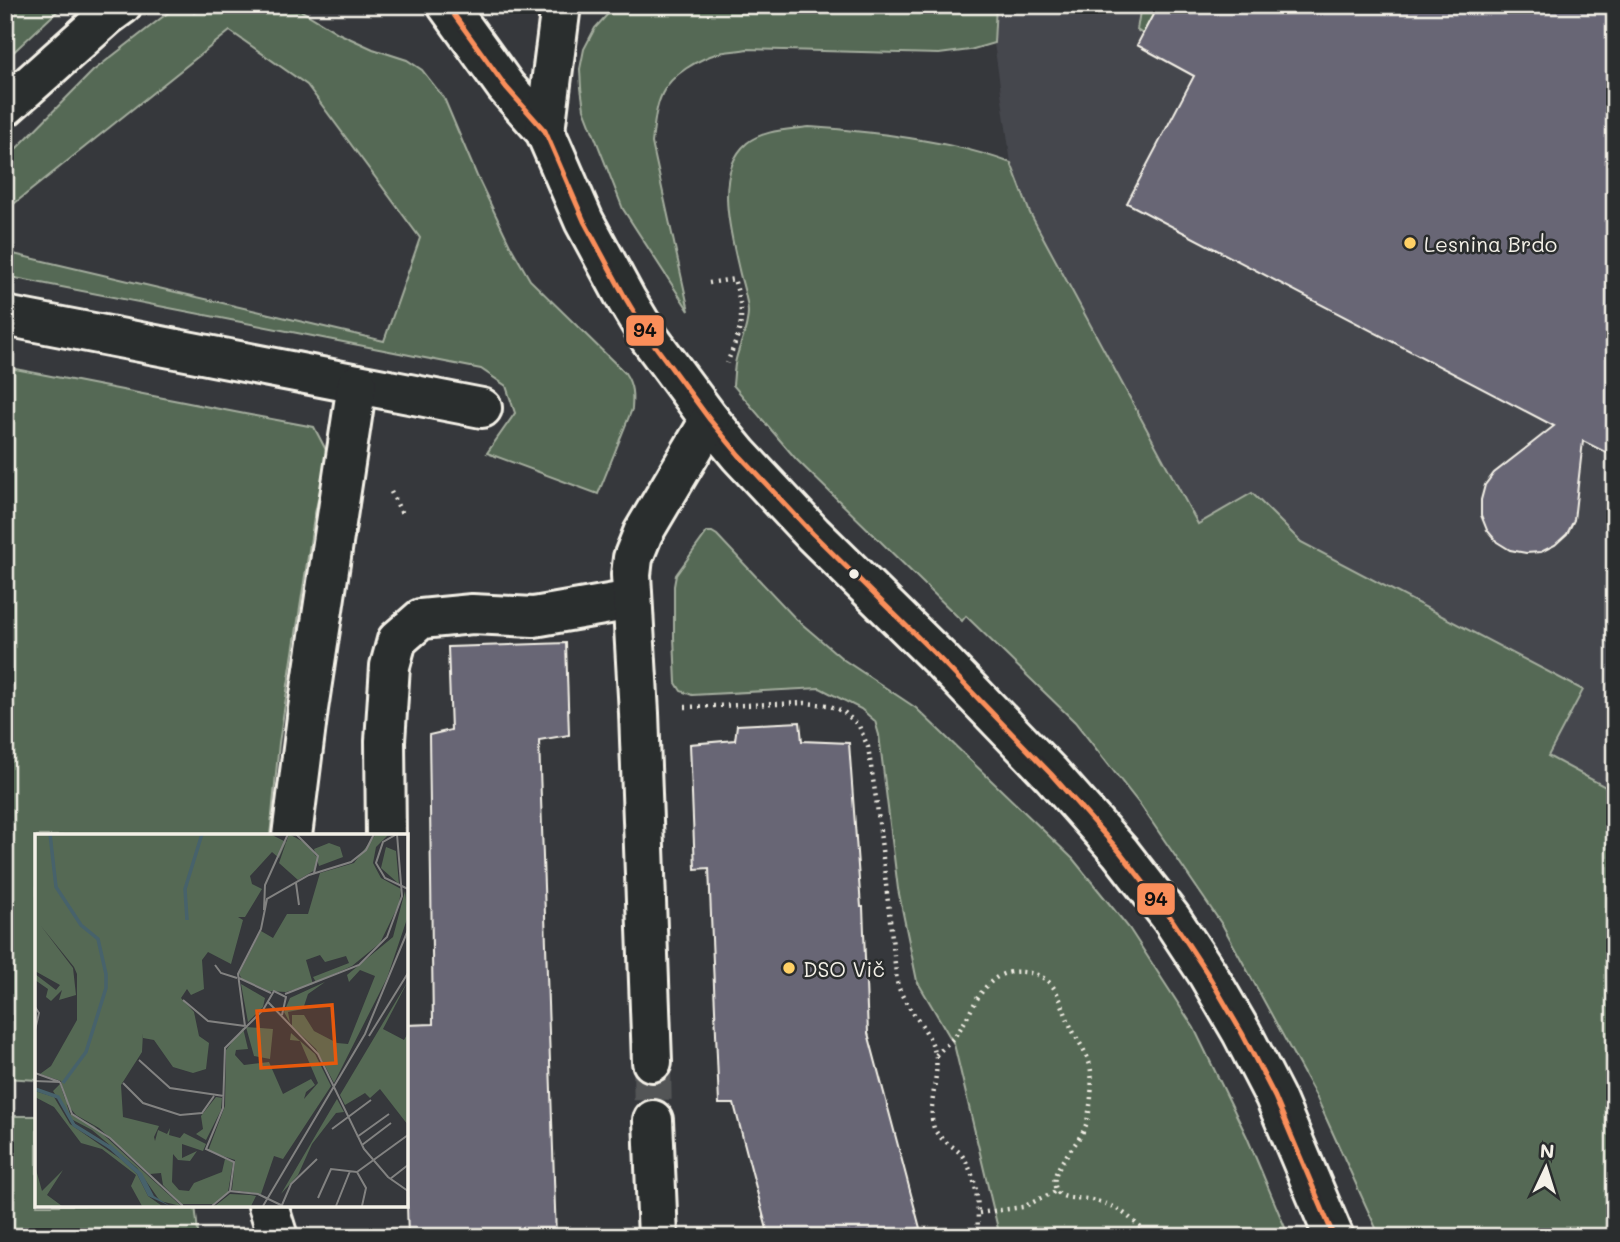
<svg xmlns="http://www.w3.org/2000/svg" width="1620" height="1242" viewBox="0 0 1620 1242" font-family="Mali,sans-serif">
	<style>
		.built { fill: #45464d }
		.green { fill: #556954; stroke: #a4ad9e; stroke-width: 2 }
		.building { fill: #686675; stroke: #f4f1e8; stroke-width: 2 }
		.lines { fill: none; stroke-linecap: round; stroke-linejoin: round }
		.minor-tunnel { stroke: #525456; stroke-width: 38; stroke-dasharray: 38 19; stroke-linecap: butt }
		.minor-casing { stroke: #f4f1e8; stroke-width: 44 }
		.path { stroke: #f4f1e8; stroke-width: 4.5; stroke-dasharray: 2 5; stroke-linecap: butt }
		.minor { stroke: #2a2d2e; stroke-width: 38 }
		.bus-1-casing { stroke: #2a2d2e; stroke-width: 10 }
		.bus-1 { stroke: #fa8e5a; stroke-width: 5 }
		.poi-dot { fill: #ffd166; stroke: #2a2d2e; stroke-width: 2.5 }
		.bus-dot { fill: #f4f1e8; stroke: #2a2d2e; stroke-width: 2.5 }
		.labels { text-anchor: middle; dominant-baseline: central; stroke-width: 5; stroke-linejoin: round; paint-order: stroke }
		.poi-label { font-size: 21px; fill: #f4f1e8; stroke: #2a2d2e; text-anchor: start }
		.inset-river { fill: none; stroke: #47626b; stroke-width: 3.5 }
		.inset-road { fill: none; stroke: #828281; stroke-width: 2 }
		.view { fill: #e8590c; fill-opacity: 0.15; stroke: #e8590c; stroke-width: 3.5 }
		.inset-edge { fill: none; stroke: #f4f1e8; stroke-width: 3.5 }
		.line-badge { stroke: #2a2d2e; stroke-width: 2.5 }
		.pale-badge-label { font-size: 19px; text-anchor: middle; font-weight: bold; fill: #111 }
	</style>
	<rect width="100%" height="100%" fill="#36383c"/>
	<filter id="ink" filterUnits="userSpaceOnUse"><feTurbulence type="fractalNoise" baseFrequency=".0143" numOctaves="2"/><feDisplacementMap in="SourceGraphic" scale="14" xChannelSelector="R" yChannelSelector="G"/><feConvolveMatrix kernelMatrix="1 2 1 2 8 2 1 2 1" color-interpolation-filters="sRGB"/></filter>
	<g filter="url(#ink)">
		<path class="built" d="M996 5H1615V792L1548 756 1582 690 1301 542 1252 493 1198 524 1030 213 1011 163 994 43Z"/>
		<g class="green">
			<path d="M5 5H64L5 60Z"/>
			<path d="M178 5H188L194 13 207 5H292L338 33 373 49 407 60 422 70 444 98 477 176 511 247 530 280 625 373C633 385 633 395 632 409L598 494 487 453 515 413 506 386 481 369 5 276V252L384 341 420 238 307 85 230 31 5 211V160L93 71Z"/>
			<path d="M616 5H996L994 43 970 50 939 54 747 49C738 51 728 51 719 53 699 59 671 74 662 94 655 109 654 127 652 143L689 311 623 209 584 109 581 88 580 69 584 49 595 28Z"/>
			<path d="M1141 5H1158L1143 34 1137 30Z"/>
			<path d="M808 127C836 128 862 132 889 135 931 141 971 148 1011 163L1030 213 1198 524 1252 493 1301 542 1583 690 1548 756 1615 792V1237H1380L1316 1096 1223 926 1141 806 1075 722 966 616 962 621 796 459 733 385C734 376 734 367 736 359 740 343 748 329 748 312 748 299 742 284 739 270 731 234 713 172 747 143 763 130 788 130 808 127Z"/>
			<path d="M5 367 245 414 314 427 328 454 314 518 279 743 270 836H37V1080L5 1078Z"/>
			<path d="M707 532H712L717 535 796 619 844 660 916 708 1073 859 1116 912 1129 928 1194 1028 1247 1137 1289 1237H1000L954 1044 917 981 898 889 879 735 875 721 861 709 820 688 692 695 681 691 676 683 674 637V586L676 575Z"/>
			<path d="M5 1116H37V1205H195L198 1232 200 1237H5Z"/>
		</g>
		<g class="building">
			<path d="M1158 5H1615V457L1583 441 1574 520 1567 534 1555 545 1541 552 1526 553 1510 550 1497 542 1487 530 1481 515V500L1485 485 1494 473 1554 426 1127 203 1194 76 1137 45Z"/>
			<path d="M566 643 569 735 539 740 556 1237H408L406 1171V1025L433 1024 429 735 451 730 448 647Z"/>
			<path d="M800 722 802 741 849 743 861 907H863L868 1033 920 1228 885 1237H769L734 1104H719L709 868 695 869 690 744 735 740 737 725Z"/>
		</g>
		<g class="lines">
			<path class="minor-tunnel" d="M652 1062 653 1120"/>
			<g class="minor-casing">
				<g id="minor">
					<path d="M447 5 506 87 545 131 584 221 626 299 650 339 710 420 739 455 813 534 940 659 1051 774 1120 852 1171 918 1207 973 1242 1033 1275 1097 1334 1237"/>
					<path d="M5 107 107 16 122 5"/>
					<path d="M545 131 561 5"/>
					<path d="M5 316 482 408"/>
					<path d="M292 836 308 709 357 384"/>
					<path d="M386 836 385 741 390 666 397 640 421 619 472 614 534 617 632 600"/>
					<path d="M652 1062 639 713 631 575 633 558 643 533 710 420"/>
					<path d="M653 1120 658 1237"/>
					<path d="M268 1205 278 1237"/>
				</g>
			</g>
			<g class="path">
				<path d="M709 283 734 279C746 318 742 327 727 363"/>
				<path d="M391 492 402 514"/>
				<path d="M685 707 805 703 828 705 844 712 859 726 868 747 877 805 897 982C904 1009 932 1029 936 1058 939 1079 927 1108 934 1128 939 1140 953 1145 961 1154 979 1178 979 1209 977 1237"/>
				<path d="M936 1055C943 1048 952 1040 958 1032 972 1013 977 989 999 976 1008 971 1020 971 1030 973 1060 979 1060 1006 1072 1029 1077 1040 1086 1051 1089 1062 1094 1077 1091 1106 1087 1121 1083 1142 1050 1166 1055 1186 1058 1201 1076 1197 1087 1199 1118 1205 1128 1215 1150 1237"/>
				<path d="M979 1213 1023 1207 1056 1191"/>
			</g>
			<use href="#minor" class="minor"/>
			<g class="bus-1-casing">
				<path id="bus-1" d="M447 5 506 87 545 131 584 221 626 299 650 339 710 420 739 455 813 534 940 659 1051 774 1120 852 1171 918 1207 973 1242 1033 1275 1097 1334 1237"/>
			</g>
			<use href="#bus-1" class="bus-1"/>
		</g>
	</g>
	<g class="poi-dot">
		<circle cx="1410" cy="243" r="7"/>
		<circle cx="789" cy="968" r="7"/>
	</g>
	<circle class="bus-dot" cx="854" cy="574" r="6"/>
	<g class="labels">
		<g class="poi-label">
			<text x="1424" y="243">Lesnina Brdo</text>
			<text x="803" y="968">DSO Vič</text>
		</g>
	</g>
	<g transform="translate(35 834)">
		<rect width="373" height="373" fill="#36383c"/>
		<path d="M0 0H235L251 8 244 24 237 18 215 42 217 50 227 55 210 83H203L208 86 196 130 173 118 167 126 169 155 156 161 152 155 146 164 159 178 164 202 174 209 171 235 158 239 138 233 119 206 108 204V199L107 218 86 251 88 283 124 292 119 303 120 307 123 296 132 300 135 294 134 301 145 304 149 299 171 310 168 317 147 310V324L162 317 155 327 143 326 138 320 137 348 144 356 154 357 159 349 187 338 190 325 198 328 193 358 180 370H146L128 351 126 339 115 340 64 294 41 281 31 269 26 247 5 240 16 232 42 186V140L39 133 6 92 38 134 41 161 24 166 27 156 16 167 11 163 13 155 0 146V140L21 156 25 151 0 137ZM254 0 272 10 283 25 280 36 263 46 244 29ZM341 0H354L341 13 338 29 346 44 366 55 364 70 345 109 317 132 281 148 278 143 314 129 311 122 290 128 285 121 271 126 278 150 251 158 234 157 207 145 204 140 226 97 238 104 252 80H273L285 39 319 29ZM294 9 305 13 308 23 284 32 279 15ZM351 13 361 17 364 50 346 34ZM370 57 373 82 352 144 299 249 281 215 257 192V181H269L279 197 302 209 313 210 340 142 325 136 314 148 312 141 358 103ZM373 147 348 195 369 206 373 199V291L345 255 335 264 330 259 310 271 305 261ZM290 148 273 160 268 175 253 178 255 189 249 178 255 164ZM206 150 230 164 228 173 213 188ZM211 193 238 195 235 225 219 222ZM208 194 213 215 201 216 200 221 209 231 234 228 248 260 276 245 280 251 271 258 269 265 283 249 265 207 255 206 256 199 280 220 296 252 248 325 239 322 226 360 197 356 200 326 173 317 190 272 191 216ZM25 250 35 280 59 292 146 372 125 367 102 334 57 296 36 285 18 257ZM0 257 19 263 35 290 87 326 102 340 113 362 127 372H107L96 352 101 341 67 315 46 309 19 273 0 263ZM181 263 187 264 186 276 171 306 161 300 168 295 166 282ZM302 265 309 278 301 279 277 310 263 341 246 360ZM0 332 7 357 28 336 12 361 27 372H0ZM195 360 215 361 221 362 216 372H180Z" fill="#556954"/>
		<path d="M75 310 107 339 119 362 135 372 113 362 102 340 72 313Z" fill="#47626b"/>
		<path class="inset-river" d="M15 0 21 53 46 91 63 105 71 140V154L51 218 28 249M152 86 150 55 167 0M0 255 23 263 39 291 76 314"/>
		<path class="inset-road" d="M261 0 283 22 279 39M362 0 348 8 341 29 350 44 373 55M261 49 264 71M229 76 230 51 253 0M180 131 186 139 202 144M204 144 236 159M250 160 324 131 352 103 367 62 362 0M148 166 173 187 210 192M233 168 283 220 329 315 353 343 373 357M0 173 4 179 0 196M247 181 251 163 239 157 228 176 190 214 188 274 171 315 199 328 195 357 223 360 248 372M210 192 203 140 226 95 232 65 274 41 316 28 331 16 339 0M334 202 373 139M104 226 135 254 189 262M0 239 25 248M0 247 25 248M25 248 37 280 75 304 148 372M88 249 108 269 145 281 167 279 179 262M297 295 336 266M322 303 354 280M327 311 356 289M355 345 373 331M283 364 296 335 322 338M247 371 256 350 282 325M177 372 195 357M228 372 330 200 373 96M301 372 315 337M327 372 331 354 322 338 373 301"/>
		<path class="view" d="M297 171 301 229 226 234 222 177Z"/>
		<rect width="373" height="373" class="inset-edge"/>
	</g>
	<g class="line-badge">
		<rect x="625" y="314" width="40" height="33" rx="7" fill="#fa8e5a"/>
		<rect x="1136" y="882" width="40" height="34" rx="7" fill="#fa8e5a"/>
	</g>
	<g class="pale-badge-label">
		<text x="645" y="337">94</text>
		<text x="1156" y="906">94</text>
	</g>
	<rect width="1620" height="1242" fill="none" stroke="#2a2d2e" stroke-width="28"/>
	<rect x="14" y="14" width="1592" height="1214" fill="none" stroke="#f4f1e8" stroke-width="2.5" filter="url(#ink)"/>
	<g transform="translate(1546 1168) rotate(4)" stroke="#2a2d2e" stroke-width="5" paint-order="stroke">
	<path d="M0-5L12 26L0 18L-12 26Z" fill="#f4f1e8"/>
	<text y="-10" font-size="19" font-weight="bold" text-anchor="middle" fill="#f4f1e8">N</text>
	</g>
</svg>
